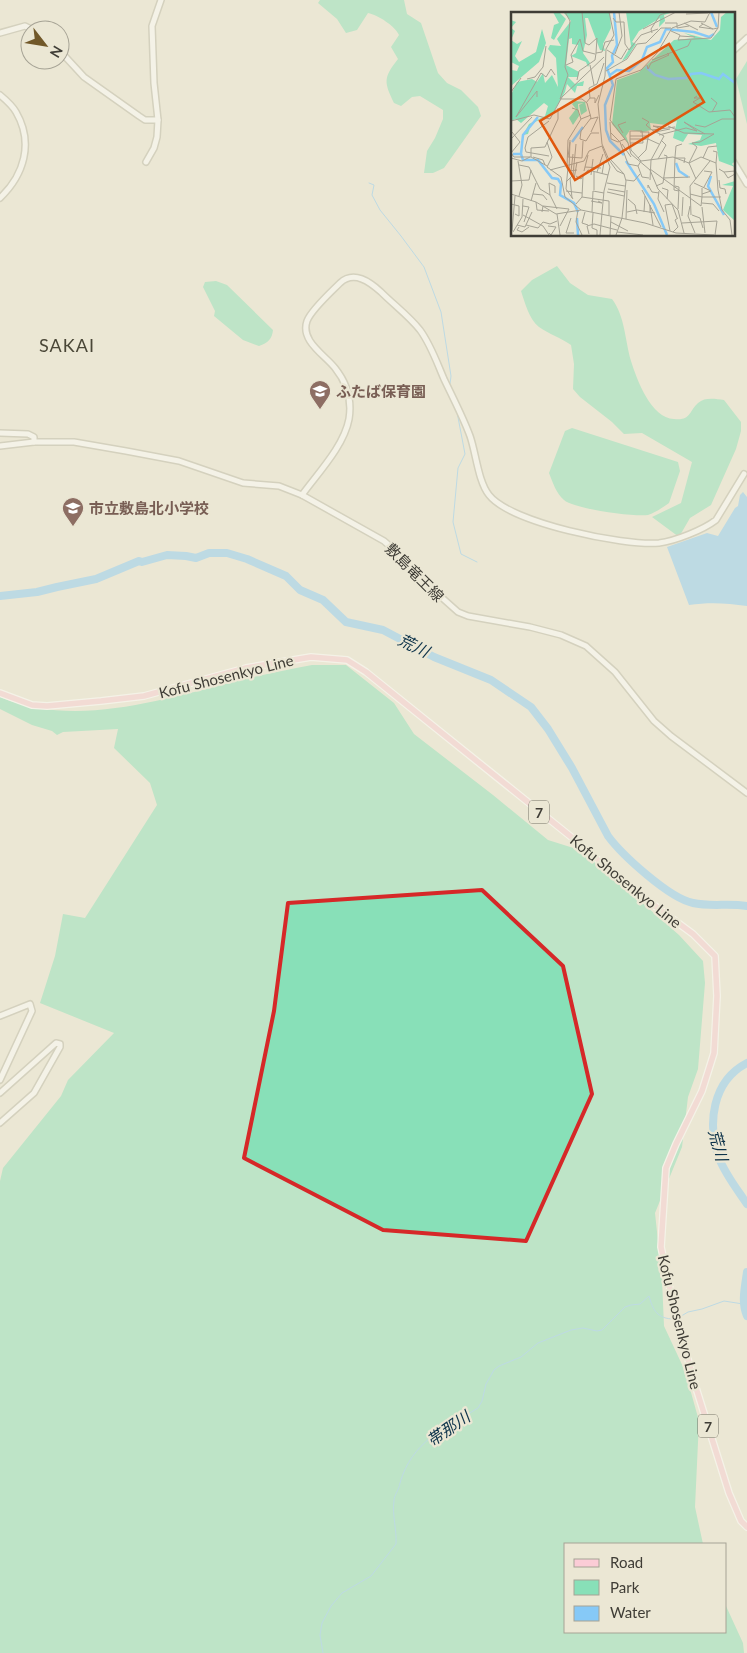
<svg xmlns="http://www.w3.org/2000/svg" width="747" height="1653" viewBox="0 0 747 1653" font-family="Lato,'Noto Sans JP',sans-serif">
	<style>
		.green { fill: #88e0b8 }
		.water { fill: #86c9f7 }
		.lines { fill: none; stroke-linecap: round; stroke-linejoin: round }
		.stream { stroke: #86c9f7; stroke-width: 1 }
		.river { stroke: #86c9f7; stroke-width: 8 }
		.secondary-casing { stroke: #b9b6a4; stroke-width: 8 }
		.primary-casing { stroke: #fff; stroke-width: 8 }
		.secondary { stroke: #fff; stroke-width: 5 }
		.primary { stroke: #fbccd6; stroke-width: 5.5 }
		.marked { fill: none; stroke: #d62828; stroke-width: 4; stroke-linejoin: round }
		.labels { text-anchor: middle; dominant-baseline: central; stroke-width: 4.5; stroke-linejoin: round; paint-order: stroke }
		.shield { fill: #ebe7d4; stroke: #737065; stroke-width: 1 }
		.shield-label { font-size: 14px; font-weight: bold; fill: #3f3d36 }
		.education-label { font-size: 15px; font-weight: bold; fill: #785e54; stroke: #ebe7d4; text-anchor: start }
		.street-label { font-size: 15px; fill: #3f3d36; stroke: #ebe7d4 }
		.water-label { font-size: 16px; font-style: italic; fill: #0d334a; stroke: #ebe7d4 }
		.quarter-label { font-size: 18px; letter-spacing: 1px; fill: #4a4737; stroke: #ebe7d4 }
		.inset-river { fill: none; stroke: #86c9f7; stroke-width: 2.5 }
		.inset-road { fill: none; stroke: #a6a395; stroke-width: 1 }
		.view { fill: #e0580e; fill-opacity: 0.15; stroke: #e0580e; stroke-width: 2.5 }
		.inset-edge { fill: none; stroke: #3f3d36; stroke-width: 2.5 }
	</style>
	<rect width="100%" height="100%" fill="#ebe7d4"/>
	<g class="green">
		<path d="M320 0H404L407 14 421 23 438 73 447 83 461 90 478 107 481 116 444 168 433 173H424L427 151 435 138 443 119V110L420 96 412 97 401 106 394 103C384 82 383 78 398 59L391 47 399 35C395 26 378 15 368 13L357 30 346 33 337 19 318 3Z"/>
		<path d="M747 61V124L736 79Z"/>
		<path d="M557 266 570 283 588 295 612 299C625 316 625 340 631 361 637 380 651 418 674 419 691 421 689 411 698 403 705 397 715 399 724 400L741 422V431L736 449 711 505 690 518 679 537 652 517 681 503 692 462 642 433 624 434 612 422 580 397 573 389 574 364 571 345C561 338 549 334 539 327 529 319 525 303 521 291L532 280Z"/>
		<path d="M216 281 227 285 273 330C272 339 268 343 259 346L243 340 214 316 215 311 203 287 205 282Z"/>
		<path d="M572 428 678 462 680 471 669 503C663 507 655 513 648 515 634 517 574 509 564 500 556 493 553 483 549 473L565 431Z"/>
		<path d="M312 665H346L394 703 414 734 493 795 548 840 583 851 679 935 703 961 705 983 698 1069 688 1097 682 1147 655 1213 662 1279 664 1326 685 1371 699 1421 695 1507 703 1544H566V1632H726V1606L743 1643 744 1653H0V1181L3 1168 61 1096 68 1080 114 1033 40 1003 55 956 63 914 85 918 157 805 150 783 114 748 118 729 63 732 57 735 52 731 32 725 0 709V697C75 728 159 700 234 682 260 675 286 670 312 665Z"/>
	</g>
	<path class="water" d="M743 492 747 497V606C727 603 709 602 689 605L667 547 707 533 718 536 735 508 738 506 740 495Z"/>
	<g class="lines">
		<g class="stream">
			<path d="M369 183 374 185 372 195 380 210 401 236 424 267 441 312 451 376 450 384 453 393"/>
			<path d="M457 412 465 454 458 468 453 522 461 554 477 562"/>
			<path d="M678 1318 688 1312 702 1309 724 1301 743 1304"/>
			<path d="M323 1653 320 1635 322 1623 331 1606 342 1593 371 1576 396 1544C397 1530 392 1515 394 1501 394 1495 399 1490 400 1483 412 1441 444 1429 478 1408L482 1401 486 1384 494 1370 499 1366 521 1357 538 1343 571 1330 583 1328 597 1331 602 1330 625 1307 631 1305 640 1304 649 1296C653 1310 657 1319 674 1319"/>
		</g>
		<g class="river">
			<path d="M0 596 37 592 57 587 96 579 139 561 142 562 167 555 186 556 196 558 209 553H227L247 559 286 576 300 590 323 600 346 622 383 630 434 657 491 680 531 707 548 729 572 768 608 836C622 855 669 898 693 903 710 907 729 903 747 906"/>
			<path d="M747 1063C712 1081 707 1124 719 1158 725 1174 737 1189 747 1204"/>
			<path d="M747 1272C745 1287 741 1302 747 1316"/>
		</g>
		<g class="secondary-casing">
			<g id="secondary">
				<path d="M0 33 25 26 33 30"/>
				<path d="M60 51 84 77 139 116 145 120H158"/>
				<path d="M733 51 747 38"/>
				<path d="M0 95C6 100 12 105 16 112 34 143 24 175 0 198"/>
				<path d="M733 161 747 184"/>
				<path d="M146 162 154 148 157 137 158 120 154 83 152 26 161 0"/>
				<path d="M0 433 28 434 34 437V442H74L126 451 179 461 243 483 279 486 302 495 384 541 392 548 412 571 458 612 468 616 530 627 561 635 586 646 615 672 654 721 671 736 747 793"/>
				<path d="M0 446 34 442"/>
				<path d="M302 495C318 473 344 446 349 419 352 401 347 383 335 368 325 355 300 341 307 321 311 310 331 292 340 283 354 270 370 282 381 292 394 305 409 316 420 330 431 345 437 363 444 379 453 398 463 417 470 436 476 453 478 481 489 495 511 523 623 546 659 543 675 541 703 530 716 520L744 474"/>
				<path d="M0 1016 30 1004 32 1011 0 1080"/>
				<path d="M0 1093 56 1043 60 1044V1047L34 1093 0 1123"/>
			</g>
		</g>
		<g class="primary-casing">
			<path id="primary" d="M0 693 32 705 47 706 101 701 144 696 246 668 311 657 347 660 366 672 575 840 628 886 693 934 715 956 717 996 714 1053 702 1091 676 1144 666 1168 661 1247 676 1317 697 1391 729 1493 741 1521 747 1527"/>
		</g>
		<use href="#secondary" class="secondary"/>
		<use href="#primary" class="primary"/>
	</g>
	<path d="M0 0H747V1653H0ZM482 890 563 966 592 1094 526 1241 383 1230 244 1158 274 1011 288 903Z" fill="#ebe7d4" fill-opacity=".55" fill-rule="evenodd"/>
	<path class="marked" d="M482 890 563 966 592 1094 526 1241 383 1230 244 1158 274 1011 288 903Z"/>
	<defs>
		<g id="school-pin" transform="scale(1.125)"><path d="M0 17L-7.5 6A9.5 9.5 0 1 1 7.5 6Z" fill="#8d6e63" stroke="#ebe7d4"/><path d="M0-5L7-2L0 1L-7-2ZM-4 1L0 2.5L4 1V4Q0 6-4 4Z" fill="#fff"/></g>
	</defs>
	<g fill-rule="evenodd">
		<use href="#school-pin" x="320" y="391"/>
		<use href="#school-pin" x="73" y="508"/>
	</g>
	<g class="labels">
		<g class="shield">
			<rect x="529" y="800.5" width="20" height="23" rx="4"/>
			<rect x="698" y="1414.5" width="20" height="23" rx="4"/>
		</g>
		<g class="shield-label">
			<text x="539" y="812">7</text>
			<text x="708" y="1426">7</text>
		</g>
		<g class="education-label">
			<text x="336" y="391">ふたば保育園</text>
			<text x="89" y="508">市立敷島北小学校</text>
		</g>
		<g class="street-label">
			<text transform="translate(415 572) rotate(45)">敷島竜王線</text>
			<text transform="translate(226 676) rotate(-14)">Kofu Shosenkyo Line</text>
			<text transform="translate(626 881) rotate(39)">Kofu Shosenkyo Line</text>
			<text transform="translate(680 1322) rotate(76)">Kofu Shosenkyo Line</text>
		</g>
		<g class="water-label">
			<text transform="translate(414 645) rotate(26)">荒川</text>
			<text transform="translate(719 1145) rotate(75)">荒川</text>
			<text transform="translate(448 1428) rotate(-35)">帯那川</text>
		</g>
		<g class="quarter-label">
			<text x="67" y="345">SAKAI</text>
		</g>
	</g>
	<g transform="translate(511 12)">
		<rect width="224" height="224" fill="#ebe7d4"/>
		<path d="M42 0 49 1 55 7 43 28 40 26 43 13 48 11ZM52 0H99L100 16 92 32 94 39 89 38 77 6H74L76 23 72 41 79 51 77 55 75 50 60 44 65 41 67 33 61 32V26L58 27 55 53 68 60 67 65H57L64 72 73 69 72 74H66L64 81 56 72 54 80 42 101 20 112 17 122 12 123 18 112 34 104 37 94 33 91 10 111 5 107 0 109V83L6 70 21 67 26 70 32 61 34 71 41 63 47 75 45 46 37 37 39 33 50 34 46 27 60 9ZM115 0H162L153 3 154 9 148 15 149 6 128 19 121 30 125 32 116 46 111 49 120 34ZM216 0H224V149L221 152 224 155 208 149 205 131 190 134 177 132 189 128 191 123 177 122 172 130 162 126 166 109 155 113 139 111 140 118 132 120 119 118 115 124 118 132 101 112 106 68 128 60 163 28 184 26 173 21 200 28 209 18 210 5ZM0 8 5 10 0 16 4 19 0 28 6 32 11 29 4 44 8 50 25 40 31 17 35 31 28 50 0 74V58L6 59 8 54 0 50ZM64 89 74 90 76 99 70 103 68 93 72 91 67 92 68 104 62 113 58 106 65 97 61 92ZM224 169V209L212 198 222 174 211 173Z" fill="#88e0b8"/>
		<path class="inset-river" d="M103 0 106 33 101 44 102 50 96 56 102 73 94 93 95 118 99 129 113 143M200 0 206 15M135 55 144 63 157 67 175 66 180 62 190 61 208 67 212 62 224 71M99 63 106 58 118 59 131 48 136 35 149 30 155 17 183 20 198 25 203 22M61 130 72 115M2 142H10L12 123 27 105M10 142 12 148H27L41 166 47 167 50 172 49 183 63 191 67 200M115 149 143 192 156 223M165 151 168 159 177 165M200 164 197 174 213 203M66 206 67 223"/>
		<path class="inset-road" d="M54 0 59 9 54 55 57 63 49 87H71L76 91 80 106 70 119 69 127 75 129 80 121H88M98 0 103 23 95 37 94 64 87 92 91 132 98 148 106 159 113 162 115 169 111 206 105 223M175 2 197 1M102 6 105 10H113L114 32 118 38 130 23 147 17M154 11H166V16L178 14M173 11 187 18M190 11 202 17 207 16M192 12 188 15 202 17M132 17 165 0M160 19 169 23 167 28 200 26 207 16 208 0M141 21 140 17 149 3 157 0M169 24 184 25M96 38 110 47 116 37M85 41 91 40 94 30 103 28M104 42 111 24 108 0M141 48 177 34 180 28M55 53 62 50 60 43 69 27 72 39 84 42M79 53 83 73M136 53 137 57 140 51 158 43 156 41M95 59 116 47 126 32 135 31 150 16H160M16 67 24 65 32 55 35 34M66 68 68 59 84 48 85 41 86 26 78 33 74 31 71 0M0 80 10 66M186 84 183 86H189L182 90 198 100 219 98 224 105M79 86H84V91L88 83M200 86 206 91 201 100M75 91 79 86 78 76 86 72 93 51M61 96 67 98 70 107 80 103M5 105 30 61 35 65 40 57 44 63M5 105 26 79V85M131 106 138 110 135 113 141 118 153 124 140 148M79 107 87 105 80 120M0 109 23 103 39 107 51 85 93 45M38 109 17 125 14 136 15 140 38 144M99 110 100 127 107 130 114 127M184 113 194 115 211 107H224M157 114 173 121 203 122 189 130 181 131 186 135 178 151M148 116 142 114 153 115M141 118 164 115M144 120 159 117M100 121 109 130 117 152 127 154 130 149 120 138 119 129V119H131L132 131H119M112 121 107 113 115 110M148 123 175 116 186 119 173 110 194 122M119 124H138M0 127 21 105M119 127H137L148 132M59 128 58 159 66 158M36 130 41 145 36 155 50 165 54 185 70 198M111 132 120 145M202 139 206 140 205 151M0 141 3 145H20V136L34 135 47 107V96M0 141 9 130 1 120M20 145 36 154M22 145 32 148 34 153M57 145 71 146 72 129M57 145 59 130M0 146 11 149 19 145M127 146 135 138 138 120H129M164 146H174L173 151M192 146 197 135 206 134M147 147 155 133 150 128M100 148 113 162M7 149 11 173 8 184M130 149 162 145 178 151 190 145 205 151 207 178 211 198 219 208 221 223M178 151 185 167M8 153 18 155 29 177 39 183 46 197M127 154 131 165 138 166M56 155 57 128 70 107M57 155 55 177 62 187M74 155 90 156M139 157 190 194M208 157 213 160 224 159M39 158 73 149 78 139 91 134M60 159 62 142M73 159 77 143M83 159V178M193 159 201 160 193 175M86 160 92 142M213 160 217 166 224 162M91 162 93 150H96M80 163 82 147M65 164 70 167 77 158 97 163M59 166 61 186M152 166 179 165M63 167 66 150M115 168 123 169 129 162M139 168 140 148M208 168 209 176 214 177 215 182M0 169 18 168 20 158M55 170 62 163 65 132M96 171 114 174M183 171 200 179 191 182M145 174 152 171 156 144 153 143M164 174 168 175 167 197M137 176V173L141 180 148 181M151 176 157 178 156 187M97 177 114 180M131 178 150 215M55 179 71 181M148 179 147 187 153 200M168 179 163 178 164 145 165 134 171 132M96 180 113 184M0 182 25 190 45 202 70 198 134 211 165 221 203 223M22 182 32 183 36 188M179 182 191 185V176M39 183 38 171 44 174V181M71 185 98 189V203M117 187 124 193 126 202M20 189 25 171M80 189 91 191 87 189M25 190 26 198 38 199M191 191 202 192 208 199M0 192 8 194V204L4 202M65 192 71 185 72 164M12 194 18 195 13 210M179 194 177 204 184 221M190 194 191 185H210M191 195 194 221M67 198 65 210 71 223M31 200 32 194 58 197 49 214M74 200 71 211 77 213M81 200 82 179 93 181M116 200 126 198 144 201M133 200 134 184M82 201 81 216 86 218V223M139 201V193L142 213M46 202 49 223M12 203 32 214 38 223M180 203 179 174 199 149M181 203 189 206 192 216M171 204 172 185M60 206 55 221H63M115 207 116 178M100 210 117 219M171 211 206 209 204 223M83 212 106 218M6 213 14 215 21 200M15 213 27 216 32 210 39 212 46 209M37 214 45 215 40 223 38 221M8 215 6 218 11 220 18 215M1 219 4 184M159 219 154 193 161 192 166 206M2 220 11 205 12 187M106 220 132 223M162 220 167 215 164 208 167 206M173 221 167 198 147 177 139 158 120 142 117 131 99 108 105 67 130 58 146 41 161 16 180 9 194 10 199 0M78 222 76 214 83 212M89 223 93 179 99 155 91 134M99 223 100 204"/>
		<path class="view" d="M158 32 193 90 64 168 29 109Z"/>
		<rect width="224" height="224" class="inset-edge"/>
	</g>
	<rect x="564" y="1543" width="162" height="90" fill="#ebe7d4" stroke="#a6a395"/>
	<rect x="574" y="1559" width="25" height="8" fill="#fbccd6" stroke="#a6a395"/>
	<text x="610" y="1568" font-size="15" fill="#3f3d36">Road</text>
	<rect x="574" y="1580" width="25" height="15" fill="#88e0b8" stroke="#a6a395"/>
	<text x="610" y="1593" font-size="15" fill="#3f3d36">Park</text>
	<rect x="574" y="1606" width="25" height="15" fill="#86c9f7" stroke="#a6a395"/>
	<text x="610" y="1618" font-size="15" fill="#3f3d36">Water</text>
	<g transform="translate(45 45) rotate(121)"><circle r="24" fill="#ebe7d4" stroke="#a6a395"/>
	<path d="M0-4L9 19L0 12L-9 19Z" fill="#715829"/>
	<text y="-8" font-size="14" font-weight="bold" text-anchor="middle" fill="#3f3d36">N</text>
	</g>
</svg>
